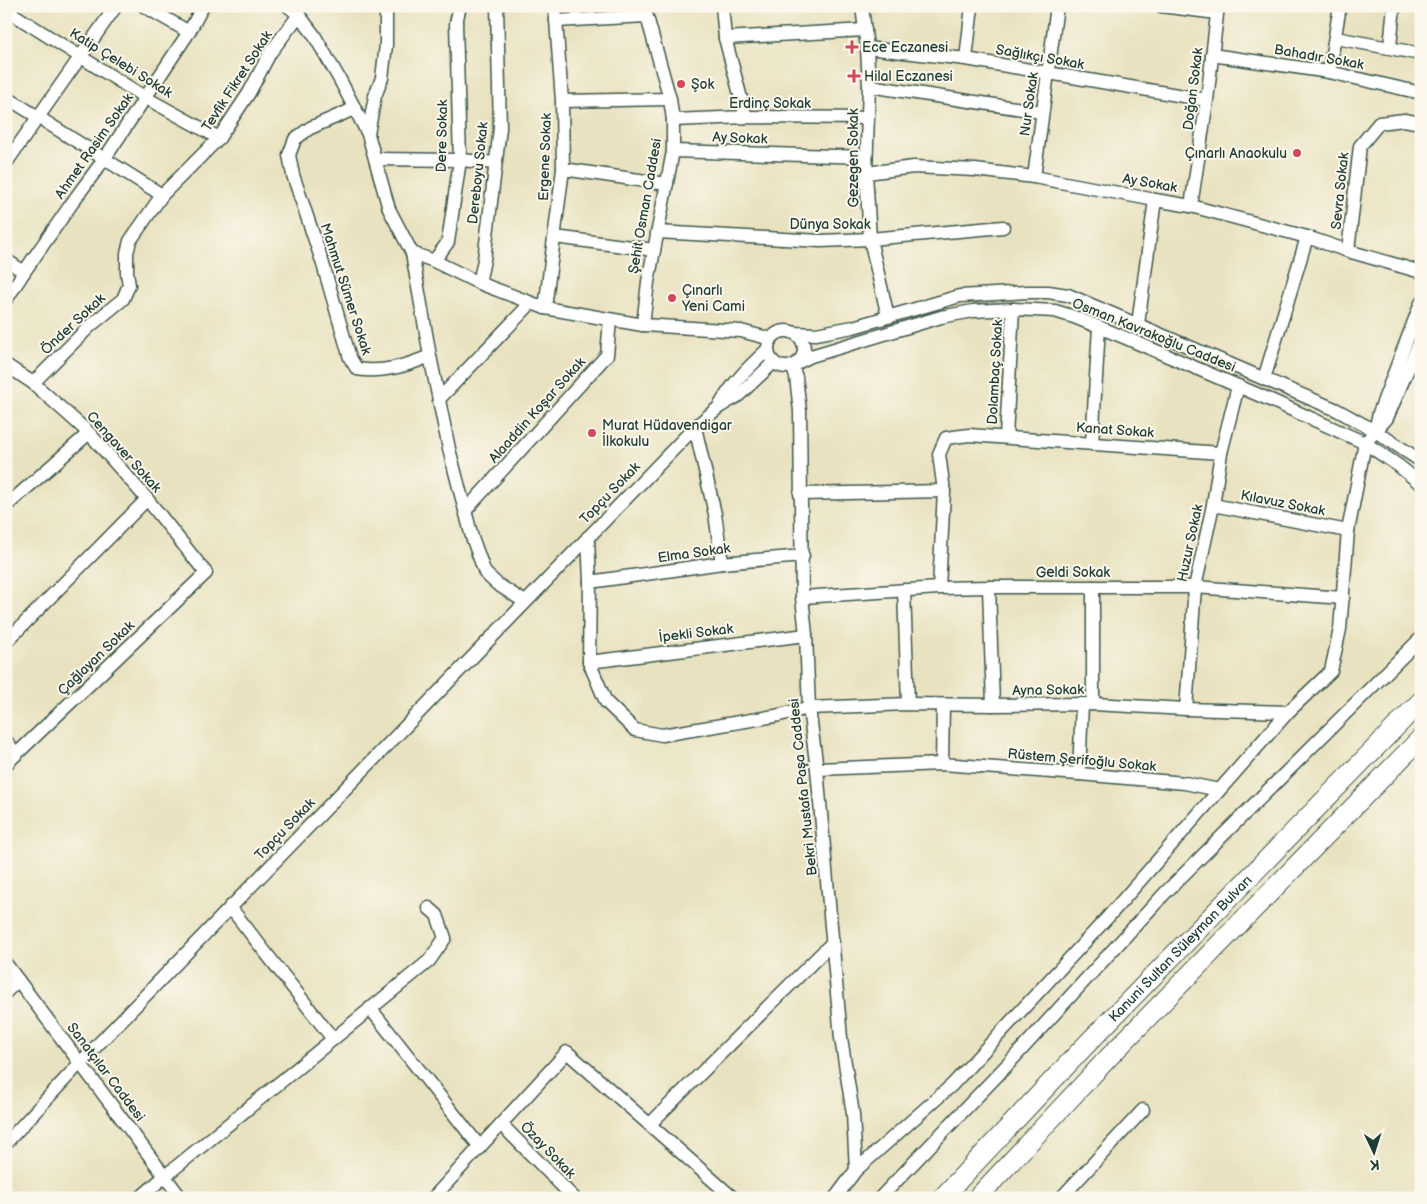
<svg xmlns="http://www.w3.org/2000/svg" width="1427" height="1204" viewBox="0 0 1427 1204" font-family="'Balsamiq Sans',sans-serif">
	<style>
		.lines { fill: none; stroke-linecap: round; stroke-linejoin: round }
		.minor-casing { stroke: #3d5649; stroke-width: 15 }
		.highway-casing { stroke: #3d5649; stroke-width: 21 }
		.minor { stroke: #fff; stroke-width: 12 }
		.highway { stroke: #fff; stroke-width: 19 }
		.poi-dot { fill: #d1495b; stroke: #fbf7ec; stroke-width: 2 }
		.labels { text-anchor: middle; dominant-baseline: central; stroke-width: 4; stroke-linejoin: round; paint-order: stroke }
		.poi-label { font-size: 14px; fill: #1f3d34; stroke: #fbf7ec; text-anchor: start }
		.street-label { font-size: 14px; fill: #1f3d34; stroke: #fbf7ec }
	</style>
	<rect width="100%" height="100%" fill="#fbf7ec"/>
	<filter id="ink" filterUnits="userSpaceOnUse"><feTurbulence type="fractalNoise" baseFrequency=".02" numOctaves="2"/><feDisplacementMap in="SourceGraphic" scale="10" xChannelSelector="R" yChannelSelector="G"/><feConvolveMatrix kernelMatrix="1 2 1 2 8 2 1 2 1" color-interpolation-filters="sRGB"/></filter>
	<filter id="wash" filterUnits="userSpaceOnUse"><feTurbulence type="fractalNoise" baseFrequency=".0096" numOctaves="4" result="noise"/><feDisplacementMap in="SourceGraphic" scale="20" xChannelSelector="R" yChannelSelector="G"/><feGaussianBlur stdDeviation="1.12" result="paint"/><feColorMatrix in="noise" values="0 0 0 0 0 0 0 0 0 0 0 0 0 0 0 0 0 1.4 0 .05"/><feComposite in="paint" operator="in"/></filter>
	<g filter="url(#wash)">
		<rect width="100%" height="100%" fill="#e9e2c0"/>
	</g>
	<g filter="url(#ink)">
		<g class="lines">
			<g class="minor-casing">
				<g id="minor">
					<path d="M144 6 189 32"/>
					<path d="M288 6 299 15 314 35 340 80 368 134 389 209 412 253 434 261 479 283 545 308 643 325 741 331 771 339"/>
					<path d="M722 6 725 38 746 117"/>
					<path d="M862 6 867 48 869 86 866 173 870 239 888 317"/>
					<path d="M1161 6 1217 13"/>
					<path d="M8 11 146 98 219 138"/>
					<path d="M556 21 646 16"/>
					<path d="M725 38 865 30"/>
					<path d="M1336 38 1421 54"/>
					<path d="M1390 47 1394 6"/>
					<path d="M867 48 966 59 1207 100"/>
					<path d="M1212 55 1329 72 1421 93"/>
					<path d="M966 59 972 6"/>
					<path d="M1329 72 1340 6"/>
					<path d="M869 86 1042 112"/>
					<path d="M6 97 162 195"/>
					<path d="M562 101 670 99"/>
					<path d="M354 109 310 128 295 139 289 155 293 175 322 261 350 358 357 369C383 373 406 366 430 356L412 253"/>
					<path d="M673 120 746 117 867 118"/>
					<path d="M368 134 375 96 382 78 386 45V6"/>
					<path d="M673 151 866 157"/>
					<path d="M376 159 460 160 495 163"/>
					<path d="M6 163 116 6"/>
					<path d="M563 169 667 184"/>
					<path d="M866 173 914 167 975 170 1034 177 1155 200 1191 206 1307 237 1348 251 1421 272"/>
					<path d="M1034 177 1057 6"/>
					<path d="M1191 206 1207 100 1218 6"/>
					<path d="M657 232 821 241 870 239 1003 227"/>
					<path d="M555 237 654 250"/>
					<path d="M1348 251 1360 146 1379 123 1404 120 1421 123"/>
					<path d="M6 260 24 272"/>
					<path d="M434 261 448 242 460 160 456 23 460 6"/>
					<path d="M479 283 484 260 500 128 497 6"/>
					<path d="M6 300 24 272 77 196 105 158 189 32 203 6"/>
					<path d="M545 308 563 169 562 101 555 6"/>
					<path d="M1138 324 1155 200"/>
					<path d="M643 325 648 282 673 151V120L670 99 644 6"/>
					<circle cx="786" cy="349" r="18"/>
					<path d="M794 333 816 334 853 327 960 296 1028 292H1048L1068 295 1337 410 1375 431 1421 461"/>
					<path d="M430 356 449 449 472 537 485 573 497 584 525 602"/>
					<path d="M799 362 811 356 941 317 973 311 1013 309 1055 311 1074 317 1126 338 1275 402 1365 443 1399 466 1421 484"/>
					<path d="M6 365 33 383 89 433 147 499 206 573 6 764"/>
					<path d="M792 366 796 377 800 411 802 597 806 635 809 708 817 769 841 1038 853 1114 856 1170 835 1198"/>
					<path d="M1264 379 1307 237"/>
					<path d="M33 383 90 326 123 299 129 285 127 273V253L130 241 162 195 219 138 249 93 270 53 299 15"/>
					<path d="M439 399 531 303"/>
					<path d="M719 407C731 384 748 368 767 350"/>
					<path d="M695 427 715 514 722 563"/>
					<path d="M1375 430 1379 413 1421 303"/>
					<path d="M1006 437 1013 309"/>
					<path d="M1092 444 1099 327"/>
					<path d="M800 494 944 491"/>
					<path d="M1213 505 1348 531"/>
					<path d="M6 506 89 433"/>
					<path d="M465 511 607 355 610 320"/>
					<path d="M588 537 590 582 589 662 606 702 635 730 662 735 775 716 809 708 908 704 993 705 1093 704 1186 709 1288 712"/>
					<path d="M590 582 722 563 803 556"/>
					<path d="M989 587 993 705"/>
					<path d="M1093 587V704"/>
					<path d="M939 588 944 491 939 454 946 438 969 435 1221 453"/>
					<path d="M904 590 908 704"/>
					<path d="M802 597 939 588 989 587H1195L1343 598"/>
					<path d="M6 642 147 499"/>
					<path d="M589 662 806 635"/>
					<path d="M1186 709 1195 587 1213 505 1221 453 1238 386"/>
					<path d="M6 741 16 754"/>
					<path d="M942 764 943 705"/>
					<path d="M817 769 942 764 1079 774 1185 783 1219 790"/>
					<path d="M1079 774 1082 704"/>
					<path d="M230 907 333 1039"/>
					<path d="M6 964 181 1198"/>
					<path d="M6 992 18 980"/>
					<path d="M370 1008 480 1147"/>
					<path d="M501 1124 574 1198"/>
					<path d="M650 1124 833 942"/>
					<path d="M6 1143 81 1062 695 427 719 407 739 395 773 363"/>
					<path d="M856 1170 952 1085 1108 917 1288 712 1331 671 1340 629 1348 531 1365 443 1387 418 1421 339"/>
					<path d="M140 1198 165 1176 429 961 445 938 437 915 429 908"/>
					<path d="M433 1198 567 1052 733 1198"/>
					<path d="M880 1198 1010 1062 1166 892 1421 638"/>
					<path d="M1061 1198 1143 1110"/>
				</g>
			</g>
			<g class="highway-casing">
				<g id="highway">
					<path id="s1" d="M942 1198 1083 1048 1421 701"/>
					<path d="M977 1198 1109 1057 1421 738"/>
				</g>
			</g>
			<use href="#minor" class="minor"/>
			<use href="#highway" class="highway"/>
		</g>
	</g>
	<g class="poi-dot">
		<path d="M849.5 39.5h5v5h5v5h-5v5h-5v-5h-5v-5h5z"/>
		<path d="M851.5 68.5h5v5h5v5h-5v5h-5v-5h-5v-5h5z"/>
		<circle cx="681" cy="84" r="5"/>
		<circle cx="1297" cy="153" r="5"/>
		<circle cx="672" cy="298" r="5"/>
		<circle cx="592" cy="433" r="5"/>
	</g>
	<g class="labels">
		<g class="poi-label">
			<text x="862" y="47">Ece Eczanesi</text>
			<text x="864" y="76">Hilal Eczanesi</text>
			<text x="691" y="84">Şok</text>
			<text x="1287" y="153" text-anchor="end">Çınarlı Anaokulu</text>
			<text x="682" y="290">Çınarlı<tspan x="682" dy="16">Yeni Cami</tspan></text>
			<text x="602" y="425">Murat Hüdavendigar<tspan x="602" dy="16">İlkokulu</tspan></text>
		</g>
		<g class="street-label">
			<text transform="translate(1040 57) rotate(10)">Sağlıkçı Sokak</text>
			<text transform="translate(1319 57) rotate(10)">Bahadır Sokak</text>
			<text transform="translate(121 63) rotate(32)">Katip Çelebi Sokak</text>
			<text transform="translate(237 81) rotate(-57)">Tevfik Fikret Sokak</text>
			<text transform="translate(1193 89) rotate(-83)">Doğan Sokak</text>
			<text x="770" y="103">Erdinç Sokak</text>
			<text transform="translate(1029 104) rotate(-82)">Nur Sokak</text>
			<text transform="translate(442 136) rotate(-89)">Dere Sokak</text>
			<text transform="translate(740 138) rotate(2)">Ay Sokak</text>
			<text transform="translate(94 146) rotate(-55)">Ahmet Rasim Sokak</text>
			<text transform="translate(545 157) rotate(-88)">Ergene Sokak</text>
			<text transform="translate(853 158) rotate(-90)">Gezegen Sokak</text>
			<text transform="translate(478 173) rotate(-84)">Dereboyu Sokak</text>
			<text transform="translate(1150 183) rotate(10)">Ay Sokak</text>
			<text transform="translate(1340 191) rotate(-84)">Sevra Sokak</text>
			<text transform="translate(645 206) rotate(-80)">Şehit Osman Caddesi</text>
			<text x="830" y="224">Dünya Sokak</text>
			<text transform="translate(346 289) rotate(72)">Mahmut Sümer Sokak</text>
			<text transform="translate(73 324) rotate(-43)">Önder Sokak</text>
			<text transform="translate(1154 335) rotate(22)">Osman Kavrakoğlu Caddesi</text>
			<text transform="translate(995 372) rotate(-87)">Dolambaç Sokak</text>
			<text transform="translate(537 410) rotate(-48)">Alaaddin Koşar Sokak</text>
			<text transform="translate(1115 430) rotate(4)">Kanat Sokak</text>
			<text transform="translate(124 452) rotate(48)">Cengaver Sokak</text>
			<text transform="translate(610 493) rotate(-46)">Topçu Sokak</text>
			<text transform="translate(1283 503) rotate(11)">Kılavuz Sokak</text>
			<text transform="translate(1190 543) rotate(-78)">Huzur Sokak</text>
			<text transform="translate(694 553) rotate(-8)">Elma Sokak</text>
			<text x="1073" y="572">Geldi Sokak</text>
			<text transform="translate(696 633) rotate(-7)">İpekli Sokak</text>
			<text transform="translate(96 658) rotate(-44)">Çağlayan Sokak</text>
			<text transform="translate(1048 690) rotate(-1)">Ayna Sokak</text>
			<text transform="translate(1082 760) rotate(5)">Rüstem Şerifoğlu Sokak</text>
			<text transform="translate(803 787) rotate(-96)">Bekri Mustafa Paşa Caddesi</text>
			<text transform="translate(285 829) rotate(-46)">Topçu Sokak</text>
			<text stroke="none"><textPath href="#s1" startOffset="345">Kanuni Sultan Süleyman Bulvarı</textPath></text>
			<text transform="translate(106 1072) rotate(53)">Sanatçılar Caddesi</text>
			<text transform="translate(548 1150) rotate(46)">Özay Sokak</text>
		</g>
	</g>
	<rect width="1427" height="1204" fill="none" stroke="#fbf7ec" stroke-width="25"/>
	<g transform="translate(1374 1152) rotate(176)" stroke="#fbf7ec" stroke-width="4" paint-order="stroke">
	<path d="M0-4L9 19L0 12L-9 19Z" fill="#1f3d34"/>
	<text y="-8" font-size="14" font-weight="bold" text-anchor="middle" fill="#1f3d34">K</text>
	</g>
</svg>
